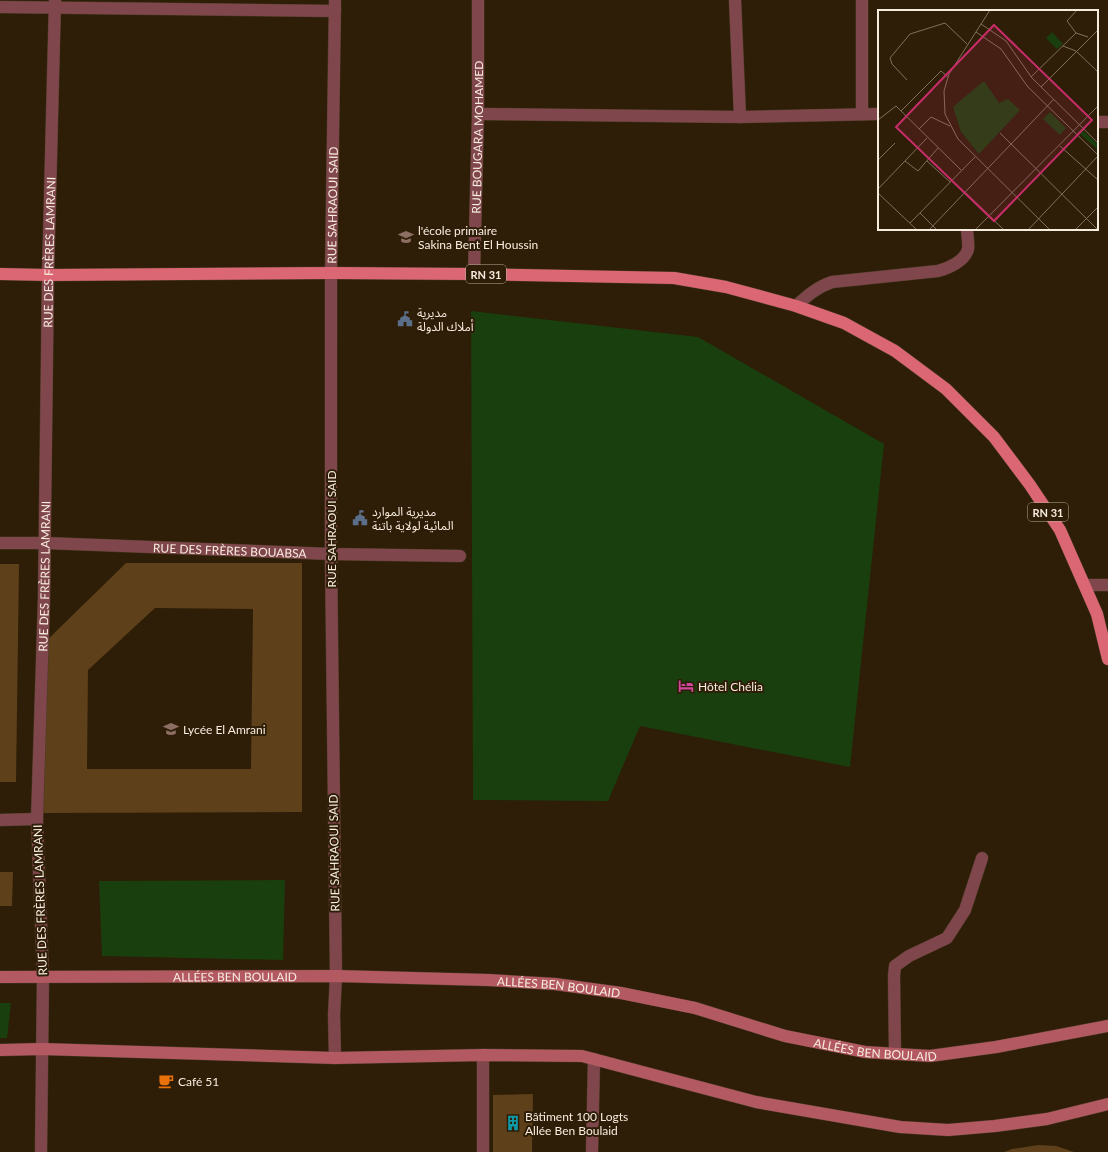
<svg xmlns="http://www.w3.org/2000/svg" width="1108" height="1152" viewBox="0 0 1108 1152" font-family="Lato,'Noto Sans Arabic',sans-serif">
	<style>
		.green { fill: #1a3f0e }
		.building { fill: #5e401a; fill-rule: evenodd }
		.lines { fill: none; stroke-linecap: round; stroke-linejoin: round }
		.lane-casing { stroke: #4a3a25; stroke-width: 13 }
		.street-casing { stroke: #4a3a25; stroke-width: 13 }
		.secondary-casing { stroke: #4a3a25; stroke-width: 13 }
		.primary-casing { stroke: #4a3a25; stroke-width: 13 }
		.lane { stroke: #7f464b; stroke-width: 12 }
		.street { stroke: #7f464b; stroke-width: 12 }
		.secondary { stroke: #b35962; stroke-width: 12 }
		.primary { stroke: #dc6774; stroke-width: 12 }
		.labels { text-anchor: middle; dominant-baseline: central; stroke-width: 4; stroke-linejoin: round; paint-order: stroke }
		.shield { fill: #2e1d07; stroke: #bbae9e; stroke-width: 1 }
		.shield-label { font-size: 11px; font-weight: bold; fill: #f8ecdf }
		.street-label { font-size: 12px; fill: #f8ecdf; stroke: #2e1d07 }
		.poi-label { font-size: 12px; fill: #f8ecdf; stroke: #2e1d07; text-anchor: start }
		.inset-road { fill: none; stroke: #7f705d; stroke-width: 1 }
		.view { fill: #c72d68; fill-opacity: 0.15; stroke: #c72d68; stroke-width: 2 }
		.inset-edge { fill: none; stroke: #f8ecdf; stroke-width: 2 }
	</style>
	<rect width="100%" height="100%" fill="#2e1d07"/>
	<g class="green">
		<path d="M471 311 698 337 884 444 850 767 640 726 608 801 473 800Z"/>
		<path d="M285 880 283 960 102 956 99 881Z"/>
		<path d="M0 1003H11L7 1038H0Z"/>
	</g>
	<g class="building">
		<path d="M126 563H302V812L40 813V647ZM155 608 253 609 251 769H87L88 670Z"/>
		<path d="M0 564H19L16 782H0Z"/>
		<path d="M0 872H13L12 906H0Z"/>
		<path d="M533 1094 532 1152H493V1095Z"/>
		<path d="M1038 1145 1056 1146 1074 1152H1004L1012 1149Z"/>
	</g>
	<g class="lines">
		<g class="lane-casing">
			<path id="lane" d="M895 1054 894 976 895 966 909 956 947 938 965 910 982 858"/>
		</g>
		<g class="street-casing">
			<g id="street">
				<path d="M735 0 740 117"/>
				<path d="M862 0V114"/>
				<path d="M0 7 335 11"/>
				<path d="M478 114 740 117 879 114"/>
				<path d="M1097 122H1108"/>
				<path id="s1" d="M474 274 478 114V0"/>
				<path d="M796 306C807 296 817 287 832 282L938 271C949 268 965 261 968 249 969 243 967 235 967 229"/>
				<path id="s2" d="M0 543H45L331 554 460 556"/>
				<path d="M1085 585H1108"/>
				<path d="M0 820 37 819"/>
				<path id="s3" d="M335 1058 334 1015 336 976 331 554V273L335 0"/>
				<path id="s4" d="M41 1152 43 976 37 819 44 598 48 275 55 0"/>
				<path d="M483 1152V1055"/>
				<path d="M592 1152 594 1059"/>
			</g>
		</g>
		<g class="secondary-casing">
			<g id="secondary">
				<path id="s5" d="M0 977 336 976 488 980 555 984 621 993 695 1008 785 1036 865 1052 930 1056 996 1047 1108 1026"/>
				<path d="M0 1050 42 1049 335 1058 483 1055 582 1056 756 1102 900 1127 948 1130 995 1126 1047 1119 1108 1104"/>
			</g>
		</g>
		<g class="primary-casing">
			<path id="primary" d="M0 274 48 275 331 273 474 274 674 278 726 287 796 306 844 323 895 351 946 389 994 437 1030 485 1060 530 1097 614 1108 659"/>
		</g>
		<use href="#lane" class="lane"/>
		<use href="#street" class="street"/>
		<use href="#secondary" class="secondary"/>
		<use href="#primary" class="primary"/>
	</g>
	<defs>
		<g id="school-bare" transform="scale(1.2)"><path d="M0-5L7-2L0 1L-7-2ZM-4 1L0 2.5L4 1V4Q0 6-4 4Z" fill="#8d6e63" stroke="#2e1d07" stroke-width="2.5" paint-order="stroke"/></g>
		<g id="civic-bare" transform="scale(1.2)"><path d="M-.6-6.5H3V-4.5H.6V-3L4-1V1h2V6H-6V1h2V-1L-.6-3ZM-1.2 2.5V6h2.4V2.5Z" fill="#5c6f8a" stroke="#2e1d07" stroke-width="2.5" paint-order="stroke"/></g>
		<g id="hotel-bare" transform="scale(1.2)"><path d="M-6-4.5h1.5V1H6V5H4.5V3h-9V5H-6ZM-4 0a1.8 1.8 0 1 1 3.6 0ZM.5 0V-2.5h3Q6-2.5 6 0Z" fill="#d1479c" stroke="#2e1d07" stroke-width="2.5" paint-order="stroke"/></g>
		<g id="cafe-bare" transform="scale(1.2)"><path d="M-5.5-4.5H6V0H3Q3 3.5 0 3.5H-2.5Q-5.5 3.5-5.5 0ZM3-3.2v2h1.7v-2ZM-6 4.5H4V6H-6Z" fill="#e8710a" stroke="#2e1d07" stroke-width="2.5" paint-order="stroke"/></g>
		<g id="building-bare" transform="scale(1.2)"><path d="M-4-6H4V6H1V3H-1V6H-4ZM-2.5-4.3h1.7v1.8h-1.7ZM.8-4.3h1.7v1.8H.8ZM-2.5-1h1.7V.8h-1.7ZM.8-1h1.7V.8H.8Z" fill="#0f9aa8" stroke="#2e1d07" stroke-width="2.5" paint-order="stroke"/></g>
	</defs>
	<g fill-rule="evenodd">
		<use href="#school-bare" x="406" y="237"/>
		<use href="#civic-bare" x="405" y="319"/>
		<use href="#civic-bare" x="360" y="518"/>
		<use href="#hotel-bare" x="686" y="686"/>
		<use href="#school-bare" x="171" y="729"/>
		<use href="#cafe-bare" x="166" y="1081"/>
		<use href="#building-bare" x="513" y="1123"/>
	</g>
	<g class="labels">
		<g class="shield">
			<rect x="466" y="265" width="40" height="18" rx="3"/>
			<rect x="1028" y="503" width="40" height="18" rx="3"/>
		</g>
		<g class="shield-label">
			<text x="486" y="274">RN 31</text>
			<text x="1048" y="512">RN 31</text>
		</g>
		<g class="street-label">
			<text stroke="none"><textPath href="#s1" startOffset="137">RUE BOUGARA MOHAMED</textPath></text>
			<text stroke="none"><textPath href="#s3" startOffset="853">RUE SAHRAOUI SAID</textPath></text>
			<text stroke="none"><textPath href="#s4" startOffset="900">RUE DES FRÈRES LAMRANI</textPath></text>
			<text transform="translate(331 529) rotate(-90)">RUE SAHRAOUI SAID</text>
			<text stroke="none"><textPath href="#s2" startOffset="230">RUE DES FRÈRES BOUABSA</textPath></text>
			<text stroke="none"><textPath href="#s4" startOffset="576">RUE DES FRÈRES LAMRANI</textPath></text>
			<text transform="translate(334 853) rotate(-91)">RUE SAHRAOUI SAID</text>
			<text transform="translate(40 900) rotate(-92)">RUE DES FRÈRES LAMRANI</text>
			<text stroke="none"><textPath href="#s5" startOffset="235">ALLÉES BEN BOULAID</textPath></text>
			<text stroke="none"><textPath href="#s5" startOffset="559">ALLÉES BEN BOULAID</textPath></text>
			<text stroke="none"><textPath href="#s5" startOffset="883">ALLÉES BEN BOULAID</textPath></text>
		</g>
		<g class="poi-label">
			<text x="418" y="230">l'école primaire<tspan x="418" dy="14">Sakina Bent El Houssin</tspan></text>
			<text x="417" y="312">مديرية<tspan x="417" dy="14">أملاك الدولة</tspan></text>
			<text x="372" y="511">مديرية الموارد<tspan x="372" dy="14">المائية لولاية باتنة</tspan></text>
			<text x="698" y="686">Hôtel Chélia</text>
			<text x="183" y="729">Lycée El Amrani</text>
			<text x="178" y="1081">Café 51</text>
			<text x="525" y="1116">Bâtiment 100 Logts<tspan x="525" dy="14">Allée Ben Boulaid</tspan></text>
		</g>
	</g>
	<g transform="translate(878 10)">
		<rect width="220" height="220" fill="#2e1d07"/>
		<path d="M174 22 185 34 179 39 168 28ZM106 71 121 93 130 89 142 100 101 144 83 122 75 97ZM172 102 188 118 182 125 165 109ZM203 119 220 134V140L200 122Z" fill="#1a3f0e"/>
		<path class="inset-road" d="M112 0 71 64 66 81 67 104 80 129 172 220M103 14 128 31 154 68 220 133M98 22 123 39 150 77 220 145M198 23 210 27M185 36 198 41 220 62M153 67 198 23 189 11 199 0M29 70 14 54 12 48 32 24 67 13 89 34M163 77 220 20M23 101 63 61 70 67M0 110 18 96 83 160M41 119 53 107 72 116M122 123 220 220M182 136 220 170M0 150 17 133M27 151 40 161 60 138M49 151 72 172M0 179 49 128M87 182 126 220M0 183 39 220M42 203 59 220M32 213 97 147M51 220 176 89M97 220 220 96M150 220 220 146M197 220 220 197"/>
		<path class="view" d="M116 15 214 110 116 211 18 117Z"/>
		<rect width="220" height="220" class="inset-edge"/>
	</g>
</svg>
